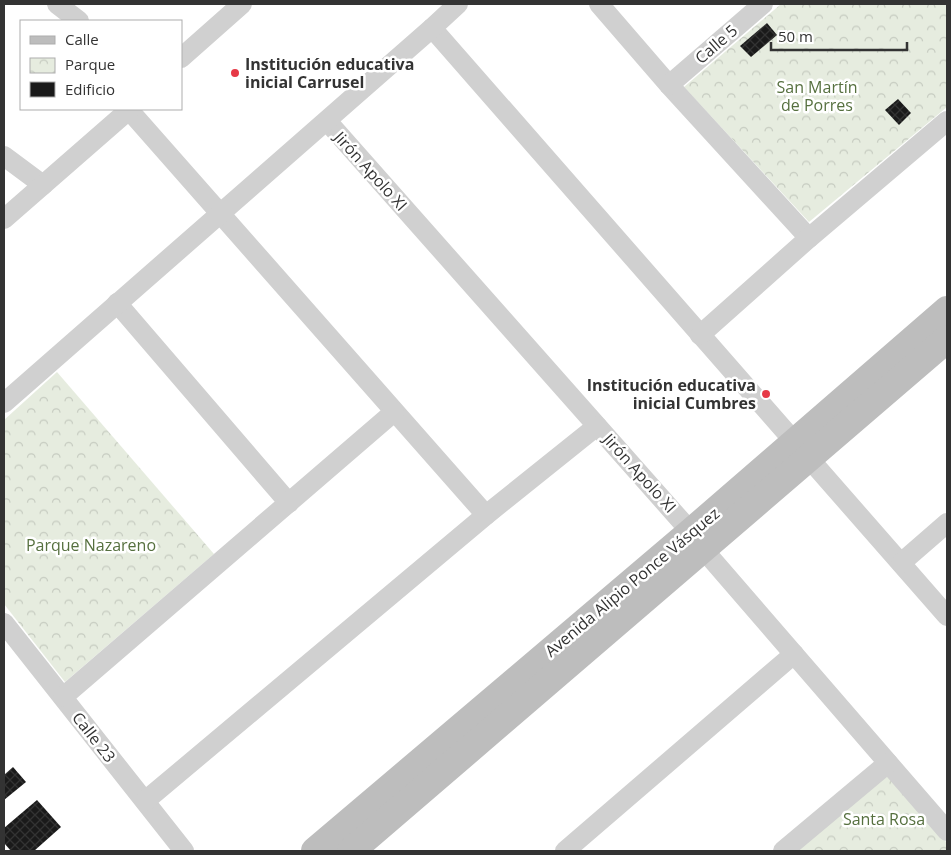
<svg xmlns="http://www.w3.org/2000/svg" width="951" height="855" viewBox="0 0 951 855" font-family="'Open Sans',sans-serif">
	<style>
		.park { fill: url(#park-crowns) }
		.building { fill: url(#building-cross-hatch) }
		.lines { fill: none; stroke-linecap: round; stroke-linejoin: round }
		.street { stroke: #d0d0d0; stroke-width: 20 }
		.secondary { stroke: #bdbdbd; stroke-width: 28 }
		.poi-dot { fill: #e63946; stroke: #fff; stroke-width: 2 }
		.labels { text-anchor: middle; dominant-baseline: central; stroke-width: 5; stroke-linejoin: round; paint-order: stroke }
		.street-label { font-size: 16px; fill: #333; stroke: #fff }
		.poi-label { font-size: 16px; font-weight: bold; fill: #333; stroke: #fff; text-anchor: start }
		.park-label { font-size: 16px; fill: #56703f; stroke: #fff }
	</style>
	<defs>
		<pattern id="park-crowns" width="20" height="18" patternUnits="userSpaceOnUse" patternTransform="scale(1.25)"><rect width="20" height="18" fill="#e6ecdf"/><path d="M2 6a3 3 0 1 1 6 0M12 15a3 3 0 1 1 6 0" fill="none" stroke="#c6cbc0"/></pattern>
		<pattern id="building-cross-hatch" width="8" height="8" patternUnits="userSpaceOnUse" patternTransform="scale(1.25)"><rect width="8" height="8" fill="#1a1a1a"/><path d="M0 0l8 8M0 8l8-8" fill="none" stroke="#333"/></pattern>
	</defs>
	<rect width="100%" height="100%" fill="#fff"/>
	<g class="park">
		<path d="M781 4H947V107L809 222 684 87Z"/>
		<path d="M57 372 214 554 65 682 4 604V420Z"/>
		<path d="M888 775 947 843V851H797Z"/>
	</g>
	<g class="building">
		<path d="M767 23 777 35 751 57 740 46Z"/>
		<path d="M898 99 911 113 899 125 885 110Z"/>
		<path d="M13 767 26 782 4 800V775Z"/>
		<path d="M37 800 61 827 34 851H11L4 843V828Z"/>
	</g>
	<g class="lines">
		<g class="street">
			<path d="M57 4 79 21"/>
			<path d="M599 4 669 85 809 238"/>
			<path d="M432 28 947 616"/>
			<path d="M181 58 242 4"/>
			<path d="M669 85 763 4"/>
			<path d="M129 110 486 515"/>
			<path d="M327 121 691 532 703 549 947 831"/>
			<path d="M4 156 43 185"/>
			<path d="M4 219 130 109"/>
			<path d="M117 303 289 503"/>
			<path d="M700 335 809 238 947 121"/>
			<path d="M4 403 432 28 458 4"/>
			<path d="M901 563 947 523"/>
			<path d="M4 623 184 851"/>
			<path d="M63 697 394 412"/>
			<path d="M145 801 486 515 597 426"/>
			<path d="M565 851 794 654"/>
			<path d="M783 851 888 763"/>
		</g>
		<g class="secondary">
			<path d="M315 851 691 532 947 310"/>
			<path d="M351 851 947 339"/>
		</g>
	</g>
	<g class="poi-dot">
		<circle cx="235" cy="73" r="5"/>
		<circle cx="766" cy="394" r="5"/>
	</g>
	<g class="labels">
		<g class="street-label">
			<text transform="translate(716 44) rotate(-41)">Calle 5</text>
			<text transform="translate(371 171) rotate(48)">Jirón Apolo XI</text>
			<text transform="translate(640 473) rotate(48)">Jirón Apolo XI</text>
			<text transform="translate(632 582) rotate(-40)">Avenida Alipio Ponce Vásquez</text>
			<text transform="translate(94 737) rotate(52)">Calle 23</text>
		</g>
		<g class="poi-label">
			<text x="245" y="64">Institución educativa<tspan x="245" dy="18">inicial Carrusel</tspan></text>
			<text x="756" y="385" text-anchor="end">Institución educativa<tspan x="756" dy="18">inicial Cumbres</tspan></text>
		</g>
		<g class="park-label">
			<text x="817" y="87">San Martín<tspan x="817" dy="18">de Porres</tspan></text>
			<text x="91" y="545">Parque Nazareno</text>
			<text x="884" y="819">Santa Rosa</text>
		</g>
	</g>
	<rect width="951" height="855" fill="none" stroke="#333333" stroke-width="10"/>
	<rect x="20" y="20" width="162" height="90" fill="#ffffff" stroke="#adadad"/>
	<rect x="30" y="36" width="25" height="8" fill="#bdbdbd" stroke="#adadad"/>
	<text x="65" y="45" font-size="15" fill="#333333">Calle</text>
	<rect x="30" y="58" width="25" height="15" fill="url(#park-crowns)" stroke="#adadad"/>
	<text x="65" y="70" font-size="15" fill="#333333">Parque</text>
	<rect x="30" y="82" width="25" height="15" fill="#1a1a1a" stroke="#adadad"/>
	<text x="65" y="95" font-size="15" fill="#333333">Edificio</text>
	<path d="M771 42v8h136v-8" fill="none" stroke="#333333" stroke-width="2.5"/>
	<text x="778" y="42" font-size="15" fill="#333333" stroke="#ffffff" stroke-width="4" paint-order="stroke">50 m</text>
</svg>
